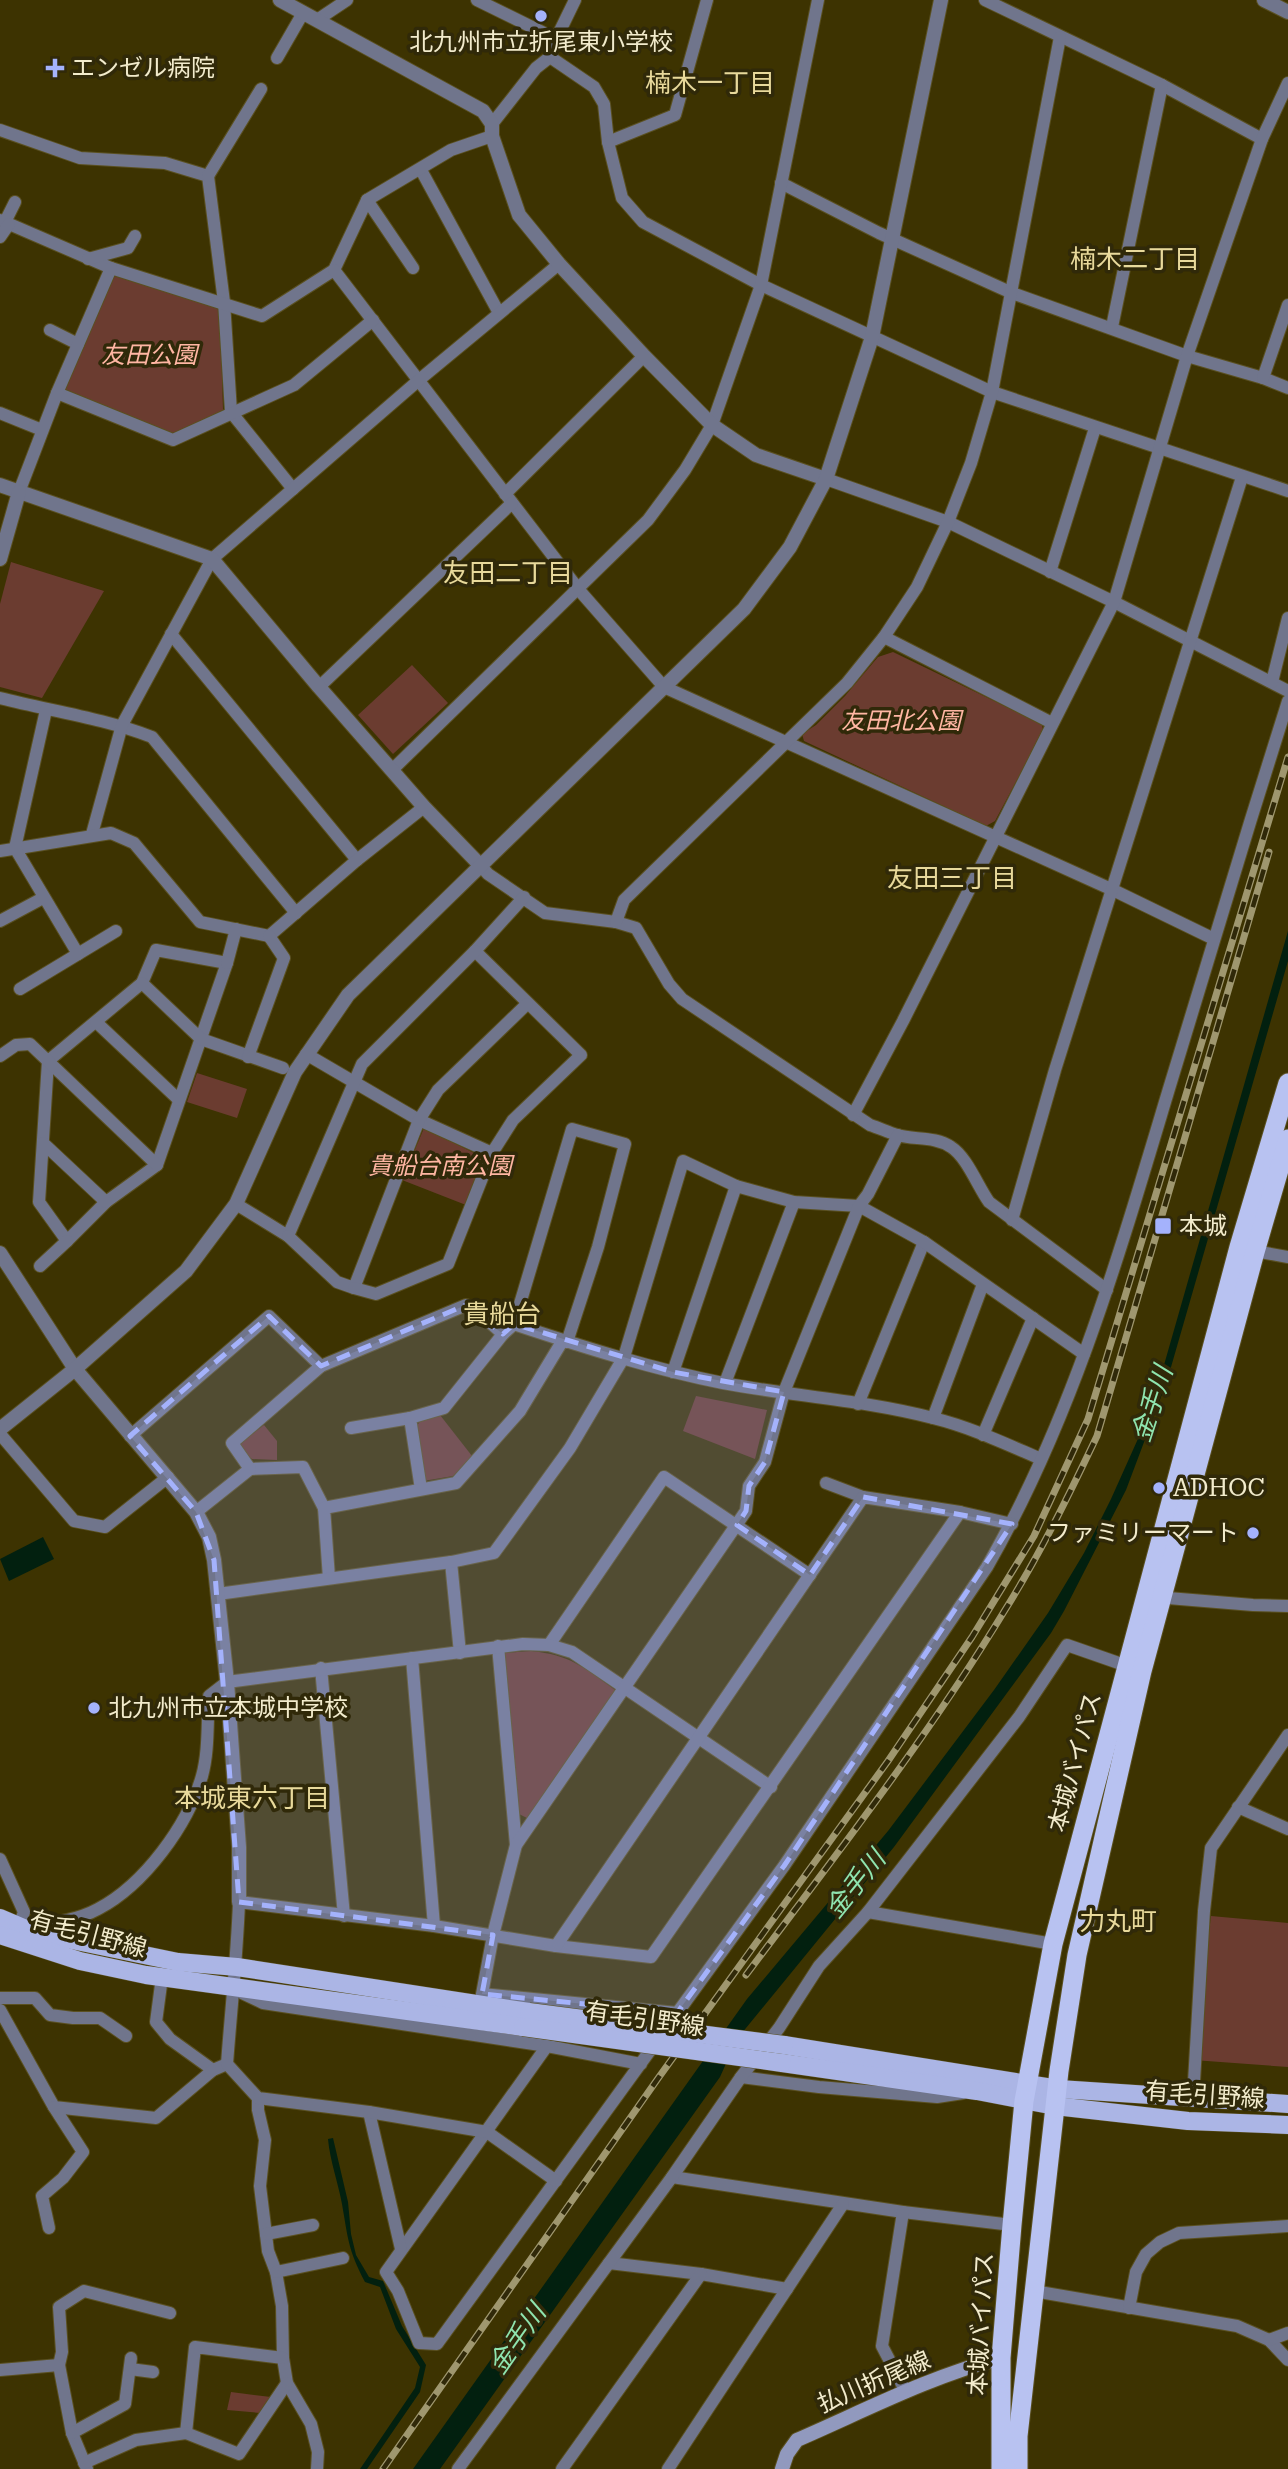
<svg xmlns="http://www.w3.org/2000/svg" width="1288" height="2469" viewBox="0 0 1288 2469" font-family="'Roboto Serif','Noto Sans JP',serif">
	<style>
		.green { fill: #6b3c30 }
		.water { fill: #02200f }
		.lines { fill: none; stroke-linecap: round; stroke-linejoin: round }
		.minor-casing { stroke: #5a5021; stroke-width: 14 }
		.tertiary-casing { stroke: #5a5021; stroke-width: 16 }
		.secondary-casing { stroke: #5a5021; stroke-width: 16 }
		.primary-casing { stroke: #5a5021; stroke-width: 19 }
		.trunk-casing { stroke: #5a5021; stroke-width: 21 }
		.minor { stroke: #70758c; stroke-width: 12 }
		.tertiary { stroke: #70758c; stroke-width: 14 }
		.secondary { stroke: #9199be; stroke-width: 14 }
		.primary { stroke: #abb5e5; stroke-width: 18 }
		.trunk { stroke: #b8c2f1; stroke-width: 19 }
		.rail-casing { stroke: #9f976f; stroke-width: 7 }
		.rail { stroke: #302909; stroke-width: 4.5; stroke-dasharray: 13; stroke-linecap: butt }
		.primary-bridge-casing { stroke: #5a5021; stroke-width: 19; stroke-linecap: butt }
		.primary-bridge { stroke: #abb5e5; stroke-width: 18 }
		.marked { fill: #a4b2fc; fill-opacity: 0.2; stroke: #a4b2fc; stroke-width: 5; stroke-dasharray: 14 9; stroke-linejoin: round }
		.poi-dot { fill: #a4b2fc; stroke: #302909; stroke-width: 2.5 }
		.labels { text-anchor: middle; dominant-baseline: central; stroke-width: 7; stroke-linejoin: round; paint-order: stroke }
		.poi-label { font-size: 24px; fill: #f2ebcc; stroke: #302909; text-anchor: start }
		.park-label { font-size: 24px; font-style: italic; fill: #ffb6a3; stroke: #302909 }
		.street-label { font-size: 24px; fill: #f2ebcc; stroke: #302909 }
		.neighbourhood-label { font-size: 26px; fill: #e8d99b; stroke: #302909 }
		.water-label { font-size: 26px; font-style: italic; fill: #8fe4af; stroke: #302909 }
	</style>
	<rect width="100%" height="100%" fill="#3d3301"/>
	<g class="green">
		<path d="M116 276 220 306 223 410 173 437 63 392 108 280Z"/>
		<path d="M11 562 104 591 42 698 0 687V604Z"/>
		<path d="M893 652 1042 724 1043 731 995 821 986 826 804 741 802 734 816 725 845 696 878 657Z"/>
		<path d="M412 665 448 703 393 754 358 715Z"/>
		<path d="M197 1073 247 1089 237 1118 187 1102Z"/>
		<path d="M424 1128 484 1158 466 1205 402 1180Z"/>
		<path d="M696 1396 767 1410 755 1459 683 1431Z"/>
		<path d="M440 1415 472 1456 453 1476 423 1481 415 1428 422 1419Z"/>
		<path d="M264 1425 277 1441V1460L252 1459 241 1450V1443Z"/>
		<path d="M531 1651C570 1655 584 1667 615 1690L527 1818 519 1814 504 1653Z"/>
		<path d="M1211 1916 1288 1923V2067L1193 2060Z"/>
		<path d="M231 2392 271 2397 261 2413 227 2410Z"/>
	</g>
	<g class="water">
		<path d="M1288 931V961L1167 1381 1126 1490 1064 1611 1051 1633 894 1847 737 2039 720 2077 440 2469H413L747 1999 888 1831 994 1690 1048 1613 1084 1553 1111 1499 1137 1441 1160 1379Z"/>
		<path d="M43 1537 54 1559 9 1581 0 1559Z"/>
		<path d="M333 2138 348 2202 351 2234 356 2255 369 2277 383 2281 402 2326 426 2365 420 2392 367 2469H360L415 2388 420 2367 396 2329 380 2287 365 2282C348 2250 348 2238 342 2204 338 2182 330 2161 328 2139Z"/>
	</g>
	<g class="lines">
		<g class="minor-casing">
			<g id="minor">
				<path d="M477 0 556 39"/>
				<path d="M985 0 1162 85 1262 139"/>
				<path d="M317 20 347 0"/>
				<path d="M550 57 594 87 604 104 608 142 622 198 643 222 761 285 992 392 1288 491"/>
				<path d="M277 58 303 13"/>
				<path d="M492 124 536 68 550 57 556 39 575 0"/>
				<path d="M0 130 80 158 165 163 208 176 224 302 231 412 293 489"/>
				<path d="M608 142 675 115 707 0"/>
				<path d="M421 170 499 313"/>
				<path d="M208 176 261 89"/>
				<path d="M781 183 879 233 1012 293 1187 356 1263 378 1288 388"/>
				<path d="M367 200 413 268"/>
				<path d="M0 220 111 268 262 316 334 270 367 200 451 150 492 136"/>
				<path d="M5 222 15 202"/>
				<path d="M0 237 9 224"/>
				<path d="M88 259 128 248 135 236"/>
				<path d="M334 270 579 590 664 687 1113 890 1214 939"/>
				<path d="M1112 327 1162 85"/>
				<path d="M50 330 78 344"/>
				<path d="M1263 378 1288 305"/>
				<path d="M57 393 173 440 294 385 373 320"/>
				<path d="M0 413 42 430"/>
				<path d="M826 479 948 522 1114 602 1288 691"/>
				<path d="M19 492 57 393 111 268"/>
				<path d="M505 494 644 356"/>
				<path d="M1050 572 1095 428"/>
				<path d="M171 634 357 860"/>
				<path d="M884 637 1052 723"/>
				<path d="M1272 682 1288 618"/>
				<path d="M319 687 512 503"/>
				<path d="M0 698C51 711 103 718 152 737L296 913"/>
				<path d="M392 770 648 520 685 470 712 425 761 285 818 0"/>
				<path d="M92 834 122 725 212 559 419 380 559 264"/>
				<path d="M0 851 111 833 134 843 200 922 269 936 357 860 424 807"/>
				<path d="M480 865 488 874 545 913 616 922 636 928 669 984 682 999 870 1125C879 1128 888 1132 897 1135 914 1140 935 1136 951 1147 967 1157 978 1187 989 1202L1107 1290"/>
				<path d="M0 921 43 898"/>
				<path d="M616 922 624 900 847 683 884 637 917 587 948 522 971 463 992 392 1060 37"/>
				<path d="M156 950 227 963 157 1165 106 1202 67 1241 39 1202 48 1061 142 983Z"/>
				<path d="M78 954 116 931"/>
				<path d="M227 963 236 929"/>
				<path d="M142 983 201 1039 283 1068"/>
				<path d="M20 989 78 954 15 848 46 710"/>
				<path d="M96 1022 179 1100"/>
				<path d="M306 1054 419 1120 492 1153 513 1120 581 1055 475 951 524 897"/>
				<path d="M0 1056 16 1045 30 1044 157 1165"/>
				<path d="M248 1057 284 958 269 936"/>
				<path d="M853 1115 903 1021 1114 602 1187 356 1262 139 1288 83"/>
				<path d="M43 1143 106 1202"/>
				<path d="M236 1204 288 1236 362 1064 475 951"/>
				<path d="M1012 1220 1055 1070 1242 477"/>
				<path d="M288 1236 337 1282 354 1288 419 1120 438 1090 527 1004"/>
				<path d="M1249 1250 1288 1257"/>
				<path d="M40 1266 67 1241"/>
				<path d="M354 1288 376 1294 448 1264 492 1153"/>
				<path d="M514 1324C583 1347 653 1369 723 1383 792 1396 864 1400 933 1418 970 1427 1006 1444 1041 1459"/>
				<path d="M673 1372 736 1186"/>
				<path d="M725 1383 794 1202"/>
				<path d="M858 1404 924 1242"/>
				<path d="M933 1418 983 1284"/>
				<path d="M351 1428 410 1418"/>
				<path d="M0 1434 74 1521 105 1527 168 1477"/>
				<path d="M983 1435 1033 1318"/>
				<path d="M130 1436 269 1316 321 1366 466 1305 475 1309 503 1334"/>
				<path d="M250 1469 303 1467 324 1508"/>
				<path d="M826 1483 863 1497"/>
				<path d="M421 1489 410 1418 444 1408 503 1334 514 1324 572 1129 625 1144 598 1247 567 1342"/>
				<path d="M196 1512 250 1469 232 1443 321 1366"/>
				<path d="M451 1562 460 1653"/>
				<path d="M329 1578 324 1508 456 1483 520 1411 563 1340"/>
				<path d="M218 1594 451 1562 494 1553 570 1448 624 1357 683 1161 736 1186 794 1202 859 1206 924 1242 1084 1354"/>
				<path d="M1156 1597 1253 1605 1288 1606"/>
				<path d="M549 1645 664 1477 810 1575"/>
				<path d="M498 1646 516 1845"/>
				<path d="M412 1658 434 1926"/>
				<path d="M321 1668 344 1916"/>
				<path d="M1238 1807 1288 1829"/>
				<path d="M0 1859 24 1912 19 1926"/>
				<path d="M868 1912 1053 1944"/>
				<path d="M26 1925C51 1924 76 1921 98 1909 144 1885 188 1825 202 1776 209 1751 207 1722 209 1696L227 1682 523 1644 549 1645 572 1652 771 1787"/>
				<path d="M556 1946 651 1957 960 1512"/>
				<path d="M162 1977 156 2022 170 2039 213 2070"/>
				<path d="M242 1993 263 2003 547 2046"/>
				<path d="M0 1998H35L50 2015 73 2018H100L126 2036"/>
				<path d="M0 2010 54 2107 156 2118 213 2070 227 2064"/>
				<path d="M677 2013 482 1994 493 1935 516 1845 746 1511 749 1486 765 1462 784 1392 859 1206 868 1194 898 1135"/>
				<path d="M641 2064 547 2046 386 2272 398 2291 419 2343 437 2344 784 1866 987 1567C1072 1419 1119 1255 1168 1092 1207 961 1247 831 1288 701"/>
				<path d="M741 2077 819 2087 937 2097 963 2093"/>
				<path d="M258 2098V2110L265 2140 260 2186 268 2251 276 2272 282 2306 283 2358 287 2383 311 2424 318 2452 317 2469"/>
				<path d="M1193 2099 1204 1911 1211 1848 1288 1735"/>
				<path d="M369 2112 401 2249"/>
				<path d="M672 2177 903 2212 1012 2225"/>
				<path d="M556 2181 487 2132 369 2112 258 2098 227 2064C231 2010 237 1956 239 1902L434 1926 556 1946 863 1497 960 1512 1012 1524"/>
				<path d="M903 2212 882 2346 906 2392"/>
				<path d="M49 2228 42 2196 63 2178 83 2152 54 2107"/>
				<path d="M266 2234 313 2225"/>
				<path d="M609 2263 701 2274 787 2289"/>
				<path d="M276 2272 343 2258"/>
				<path d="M1034 2291 1237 2326 1269 2340 1288 2360"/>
				<path d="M1129 2308 1136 2272 1146 2254 1160 2242 1179 2233 1288 2226"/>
				<path d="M1269 2340 1288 2333"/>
				<path d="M283 2358 195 2347 186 2433 239 2454 287 2383"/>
				<path d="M59 2365 62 2352 59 2307 84 2291 170 2313"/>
				<path d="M130 2369 153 2372"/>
				<path d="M0 2370 59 2365 72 2433 87 2469"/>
				<path d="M72 2433 125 2404 131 2358"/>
				<path d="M84 2463 136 2440 186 2433"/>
				<path d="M458 2469 672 2177 741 2077 779 2028 819 1966 868 1912 1019 1717 1067 1645 1133 1668"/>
				<path d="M562 2469 701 2274"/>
				<path d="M668 2469 843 2204"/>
			</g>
		</g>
		<g class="tertiary-casing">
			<g id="tertiary">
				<path d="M280 0 483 111 492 124V136L519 215 559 264 644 356 712 425 756 455 826 479"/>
				<path d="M1264 0 1288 12"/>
				<path d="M0 485 212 559 319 687 424 807 480 865"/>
				<path d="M0 559 19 492"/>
				<path d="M0 1253 75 1369 196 1512 209 1537 214 1560 227 1682 239 1847V1902"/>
				<path d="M0 1429 75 1369 186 1271 236 1204 295 1072 348 995 744 609 790 547 826 479 872 337 941 0"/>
			</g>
		</g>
		<g class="secondary-casing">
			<path id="secondary" d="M782 2469 787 2454 797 2440C864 2411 931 2376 1001 2358"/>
		</g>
		<g class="primary-casing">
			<g id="primary">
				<path d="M0 1918 33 1932 178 1962 237 1967 529 2012"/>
				<path d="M0 1935 80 1961 146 1975 523 2027"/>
				<path d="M784 2045 1059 2089 1288 2104"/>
				<path d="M782 2063 977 2091 1055 2106 1188 2121 1288 2125"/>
			</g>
		</g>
		<g class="trunk-casing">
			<g id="trunk">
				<path d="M1001 2469V2358L1012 2225 1024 2101 1053 1944 1239 1247 1288 1083"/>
				<path d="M1018 2469V2436L1059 2071 1077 1955 1142 1671 1255 1252 1288 1139"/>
			</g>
		</g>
		<use href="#minor" class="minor"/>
		<use href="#tertiary" class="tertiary"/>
		<use href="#secondary" class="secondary"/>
		<use href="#primary" class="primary"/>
		<use href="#trunk" class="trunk"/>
		<g class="rail-casing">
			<g id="rail">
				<path d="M746 1975C835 1856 928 1737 1005 1610 1040 1554 1069 1495 1097 1436L1269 852"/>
				<path d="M383 2469 659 2077 888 1761 972 1637 1034 1536 1088 1419 1288 757"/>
			</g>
		</g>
		<use href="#rail" class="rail"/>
		<g class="primary-bridge-casing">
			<g id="primary-bridge">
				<path d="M529 2012 784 2045"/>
				<path d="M523 2027 782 2063"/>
			</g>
		</g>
		<use href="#primary-bridge" class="primary-bridge"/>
	</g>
	<path class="marked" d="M466 1305 503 1334 514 1324 673 1372 784 1392 765 1462 749 1486 746 1511 737 1525 810 1575 863 1497 1012 1524 784 1866 677 2013 482 1994 493 1935 239 1902 214 1560 196 1512 130 1436 269 1316 321 1366Z"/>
	<g class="poi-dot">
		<circle cx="541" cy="16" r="7"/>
		<path d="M51.5 57.5h7v7h7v7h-7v7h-7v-7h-7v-7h7z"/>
		<rect x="1154" y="1217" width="18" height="18" rx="3.5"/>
		<circle cx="1159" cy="1488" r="7"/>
		<circle cx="1253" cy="1533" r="7"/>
		<circle cx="94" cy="1708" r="7"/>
	</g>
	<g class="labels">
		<g class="poi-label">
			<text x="541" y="42" text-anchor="middle">北九州市立折尾東小学校</text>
			<text x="71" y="68">エンゼル病院</text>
			<text x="1179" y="1226">本城</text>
			<text x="1173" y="1488">ADHOC</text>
			<text x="1239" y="1533" text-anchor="end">ファミリーマート</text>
			<text x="108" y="1708">北九州市立本城中学校</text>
		</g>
		<g class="park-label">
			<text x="149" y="355">友田公園</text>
			<text x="901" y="721">友田北公園</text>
			<text x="440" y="1166">貴船台南公園</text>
		</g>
		<g class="street-label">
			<text transform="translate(1075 1762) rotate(-75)">本城バイパス</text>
			<text transform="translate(88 1934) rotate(15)">有毛引野線</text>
			<text transform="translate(645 2019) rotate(8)">有毛引野線</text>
			<text transform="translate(1205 2095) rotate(4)">有毛引野線</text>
			<text transform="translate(981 2324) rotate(-87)">本城バイパス</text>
			<text transform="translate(874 2382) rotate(-23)">払川折尾線</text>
		</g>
		<g class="neighbourhood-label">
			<text x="710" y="83">楠木一丁目</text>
			<text x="1135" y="259">楠木二丁目</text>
			<text x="508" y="573">友田二丁目</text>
			<text x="952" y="878">友田三丁目</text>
			<text x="502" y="1314">貴船台</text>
			<text x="252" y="1798">本城東六丁目</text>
			<text x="1118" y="1921">力丸町</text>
		</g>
		<g class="water-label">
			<text transform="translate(1152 1404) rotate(-72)">金手川</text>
			<text transform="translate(855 1884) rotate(-51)">金手川</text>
			<text transform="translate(517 2339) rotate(-55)">金手川</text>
		</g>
	</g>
</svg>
